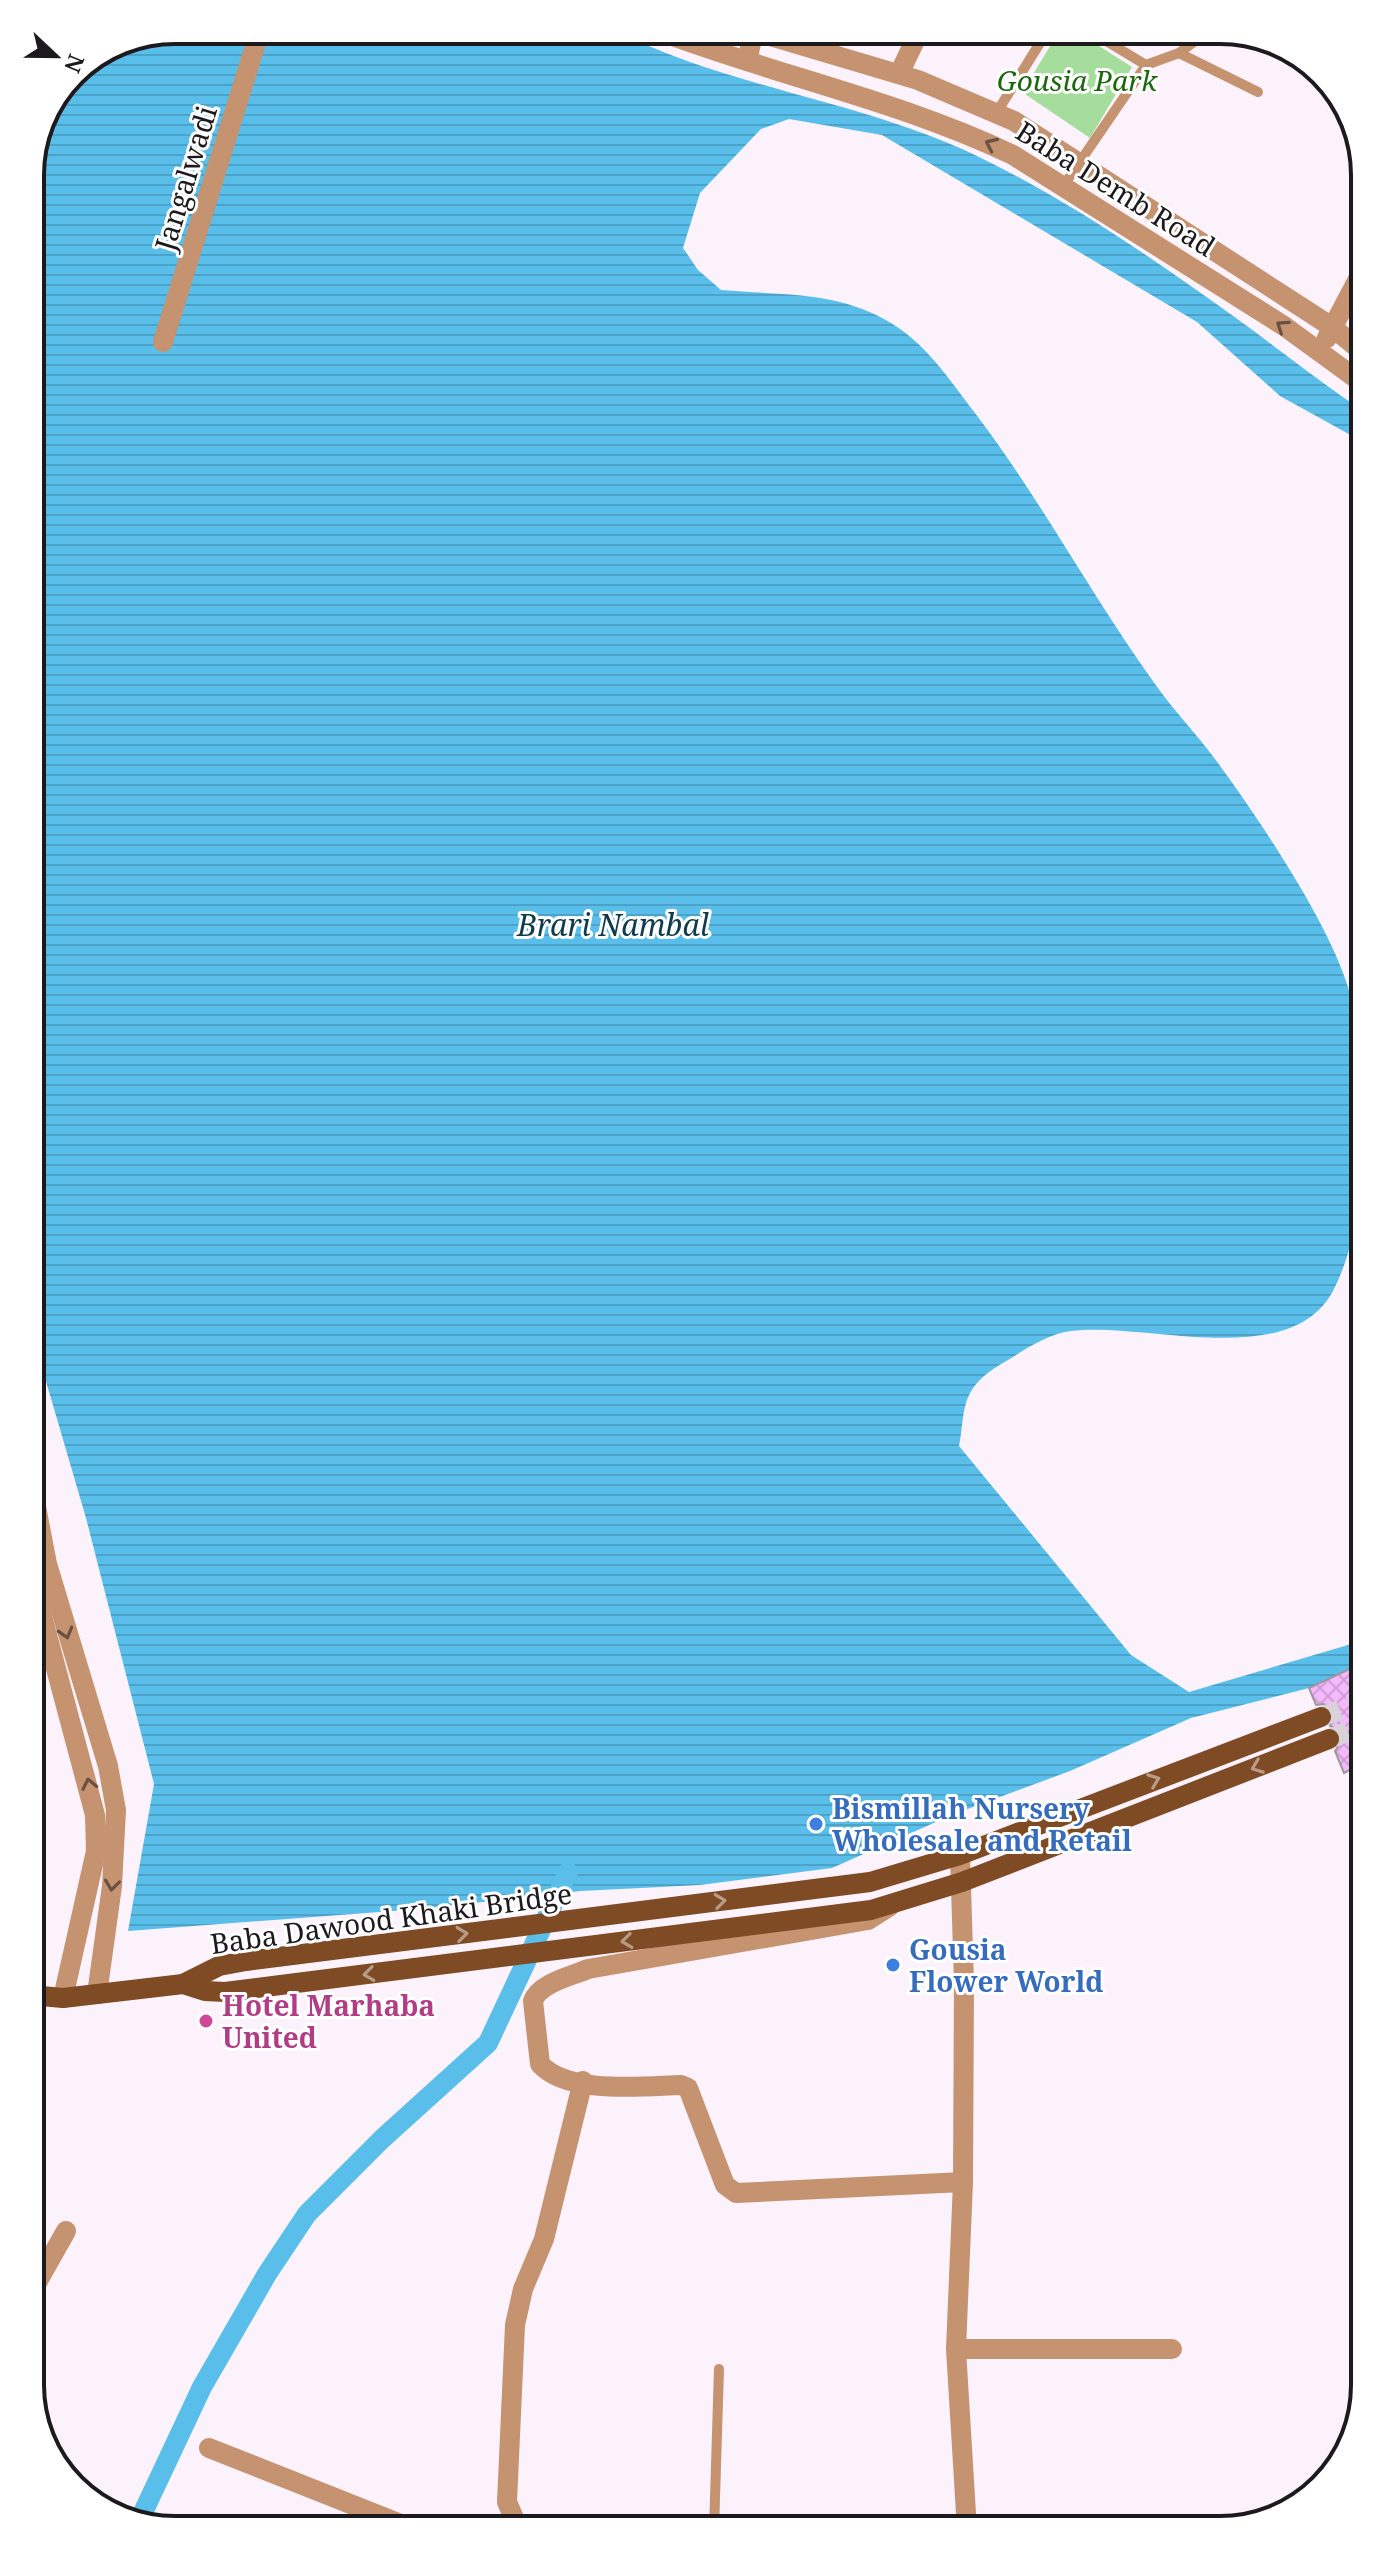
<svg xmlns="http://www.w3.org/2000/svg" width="1395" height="2560" viewBox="0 0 1395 2560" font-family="'Noto Serif',serif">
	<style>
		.park { fill: #a5de9c }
		.water { fill: url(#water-rules) }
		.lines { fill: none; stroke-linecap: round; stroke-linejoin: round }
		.canal { stroke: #59bee9; stroke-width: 20 }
		.building { fill: url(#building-cross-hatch); stroke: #9f97a0; stroke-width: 2 }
		.primary-tunnel { stroke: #dad2db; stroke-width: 20; stroke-dasharray: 20 10; stroke-linecap: butt }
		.service { stroke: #c59370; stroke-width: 10 }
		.minor { stroke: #c59370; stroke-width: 20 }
		.tertiary { stroke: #c59370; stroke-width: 20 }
		.primary { stroke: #7e4b24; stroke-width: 20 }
		.oneway { stroke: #695042 }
		.oneway2 { stroke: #b89c87 }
		.shop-dot { fill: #3f7fe0; stroke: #fff; stroke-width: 3 }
		.hotel-dot { fill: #d1479c; stroke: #fff; stroke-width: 3 }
		.labels { text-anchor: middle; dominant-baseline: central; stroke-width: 6; stroke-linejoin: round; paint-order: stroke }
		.park-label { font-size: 28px; font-style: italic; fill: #1c680c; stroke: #fff }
		.street-label { font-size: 28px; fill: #1d1a1d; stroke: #fff }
		.shop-label { font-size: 28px; font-weight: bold; fill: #366cbe; stroke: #fff; text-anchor: start }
		.hotel-label { font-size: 28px; font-weight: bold; fill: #b23c85; stroke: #fff; text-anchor: start }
		.water-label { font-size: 30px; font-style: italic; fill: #0e3b4d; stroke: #fff }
		.rim { fill: none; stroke: #1d1a1d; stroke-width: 4 }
	</style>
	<defs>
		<pattern id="water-rules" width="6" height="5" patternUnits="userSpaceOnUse" patternTransform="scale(2)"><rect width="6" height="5" fill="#59bee9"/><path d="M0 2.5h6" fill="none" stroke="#4da3c7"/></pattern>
		<pattern id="building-cross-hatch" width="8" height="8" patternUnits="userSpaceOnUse" patternTransform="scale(2)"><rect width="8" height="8" fill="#f4b8fc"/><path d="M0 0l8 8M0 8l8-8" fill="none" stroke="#d19ed8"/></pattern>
	</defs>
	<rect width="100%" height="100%" fill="#fbf2fc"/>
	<path class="park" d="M1060 30H1074L1132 67 1090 138 1022 92Z"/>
	<path class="water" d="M175 30H614C729 88 859 100 975 155 1071 201 1161 264 1247 326 1286 355 1324 385 1365 412V443L1280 396 1197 322 882 135 789 119 761 129 700 193 683 248 698 270 721 290C776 295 834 291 884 319 924 340 948 378 975 413 1041 500 1091 595 1155 684 1173 710 1196 733 1215 759 1257 816 1328 921 1348 987 1373 1071 1374 1209 1334 1289 1292 1373 1145 1321 1071 1331 1048 1334 1027 1348 1008 1360 989 1371 973 1381 966 1403 962 1416 962 1432 959 1446L1131 1655 1189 1692 1365 1640V1663L1309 1688 1191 1718 1070 1771 954 1814 832 1868 700 1885 581 1891 419 1909 128 1931 154 1784 86 1518 40 1361 30 1343V166L73 72 120 41Z"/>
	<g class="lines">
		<path class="canal" d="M139 2521 202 2387 267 2274 307 2214 382 2139 488 2043 568 1872"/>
	</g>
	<path class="building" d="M1354 1667 1361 1689 1353 1694 1351 1702 1357 1712 1365 1714V1762L1344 1773 1335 1751 1342 1740 1338 1729 1330 1726 1333 1712 1324 1704 1316 1705 1309 1688Z"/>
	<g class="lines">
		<g class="primary-tunnel">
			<path d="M1321 1717 1364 1701"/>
			<path d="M1329 1739 1365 1725"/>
		</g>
		<g class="service">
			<path d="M1088 30 1146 65"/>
			<path d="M1179 53 1258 92"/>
			<path d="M997 112 1048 30"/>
			<path d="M1064 185 1146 65 1179 53 1210 30"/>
			<path d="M714 2530 719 2369"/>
		</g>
		<g class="minor">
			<path d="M747 61 754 30"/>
			<path d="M899 74 920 30"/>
			<path d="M163 342 260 30"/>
			<path d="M30 1475 47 1564 108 1766 116 1810 112 1886 97 1994"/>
			<path d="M30 1571 95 1815 96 1851 63 1998"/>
			<path d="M960 1855 964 1983 963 2182 956 2349 967 2530"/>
			<path d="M890 1906 868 1920 588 1969C572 1976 539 1983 533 2001L540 2064C568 2095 644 2086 681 2085L688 2088 725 2185 736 2193 963 2182"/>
			<path d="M30 2295 66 2231"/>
			<path d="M956 2349H1172"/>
			<path d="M209 2448 416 2530"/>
			<path d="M483 2530 514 2525"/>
			<path d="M519 2530 507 2502 515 2325 523 2289 544 2239 583 2081"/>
		</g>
		<g class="tertiary">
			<path d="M656 30C774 75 898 100 1013 155L1284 326 1365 385"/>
			<path d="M750 30 918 80 1014 121 1332 327 1365 354"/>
			<path d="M1327 338 1365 266"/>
		</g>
		<g class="primary">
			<path d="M1364 1701H1365"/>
			<path d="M183 1984 219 1966 246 1961 870 1882 960 1855 1321 1717"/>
			<path d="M30 1995 63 1998 183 1984 205 1991 225 1992 871 1910 962 1882 1329 1739"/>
		</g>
	</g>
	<defs><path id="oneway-chevron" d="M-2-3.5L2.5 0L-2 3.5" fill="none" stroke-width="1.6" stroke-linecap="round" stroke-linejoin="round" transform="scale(2)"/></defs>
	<g class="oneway">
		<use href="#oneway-chevron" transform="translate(991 144) rotate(-155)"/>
		<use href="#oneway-chevron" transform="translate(1282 326) rotate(-146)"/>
		<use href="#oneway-chevron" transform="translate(66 1633) rotate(74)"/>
		<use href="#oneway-chevron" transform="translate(89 1784) rotate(-102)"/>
		<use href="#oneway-chevron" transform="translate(112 1885) rotate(97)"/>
	</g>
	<g class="oneway2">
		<use href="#oneway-chevron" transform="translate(1257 1767) rotate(159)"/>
		<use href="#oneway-chevron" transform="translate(1154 1780) rotate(-21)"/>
		<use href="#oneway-chevron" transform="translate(720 1901) rotate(-7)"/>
		<use href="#oneway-chevron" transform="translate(462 1934) rotate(-7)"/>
		<use href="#oneway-chevron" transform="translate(627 1941) rotate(173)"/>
		<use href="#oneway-chevron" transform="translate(369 1974) rotate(173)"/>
	</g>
	<g class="shop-dot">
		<circle cx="816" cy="1824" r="8"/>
		<circle cx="893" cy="1965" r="8"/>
	</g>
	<circle class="hotel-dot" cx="206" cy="2021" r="8"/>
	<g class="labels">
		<g class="park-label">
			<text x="1077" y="80">Gousia Park</text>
		</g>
		<g class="street-label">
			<text transform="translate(185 178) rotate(-73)">Jangalwadi</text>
			<text transform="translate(1116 188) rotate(32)">Baba Demb Road</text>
			<text transform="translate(391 1918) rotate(-8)">Baba Dawood Khaki Bridge</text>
		</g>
		<g class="shop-label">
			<text x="832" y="1808">Bismillah Nursery<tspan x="832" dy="32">Wholesale and Retail</tspan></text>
			<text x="909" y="1949">Gousia<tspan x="909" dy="32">Flower World</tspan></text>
		</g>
		<g class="hotel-label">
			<text x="222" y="2005">Hotel Marhaba<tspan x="222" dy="32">United</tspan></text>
		</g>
		<g class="water-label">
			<text x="613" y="924">Brari Nambal</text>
		</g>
	</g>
	<path d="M0 0H1395V2560H0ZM175 44H1220A131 131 0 0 1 1351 175V2385A131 131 0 0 1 1220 2516H175A131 131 0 0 1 44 2385V175A131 131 0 0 1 175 44Z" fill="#fff" fill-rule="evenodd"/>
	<path class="rim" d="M175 44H1220A131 131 0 0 1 1351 175V2385A131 131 0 0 1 1220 2516H175A131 131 0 0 1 44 2385V175A131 131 0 0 1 175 44Z"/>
	<g transform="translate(56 56) rotate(112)" stroke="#ffffff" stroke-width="6" paint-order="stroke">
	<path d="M0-6L14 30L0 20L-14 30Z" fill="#1d1a1d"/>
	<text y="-12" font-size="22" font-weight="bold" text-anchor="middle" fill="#1d1a1d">N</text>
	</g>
</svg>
